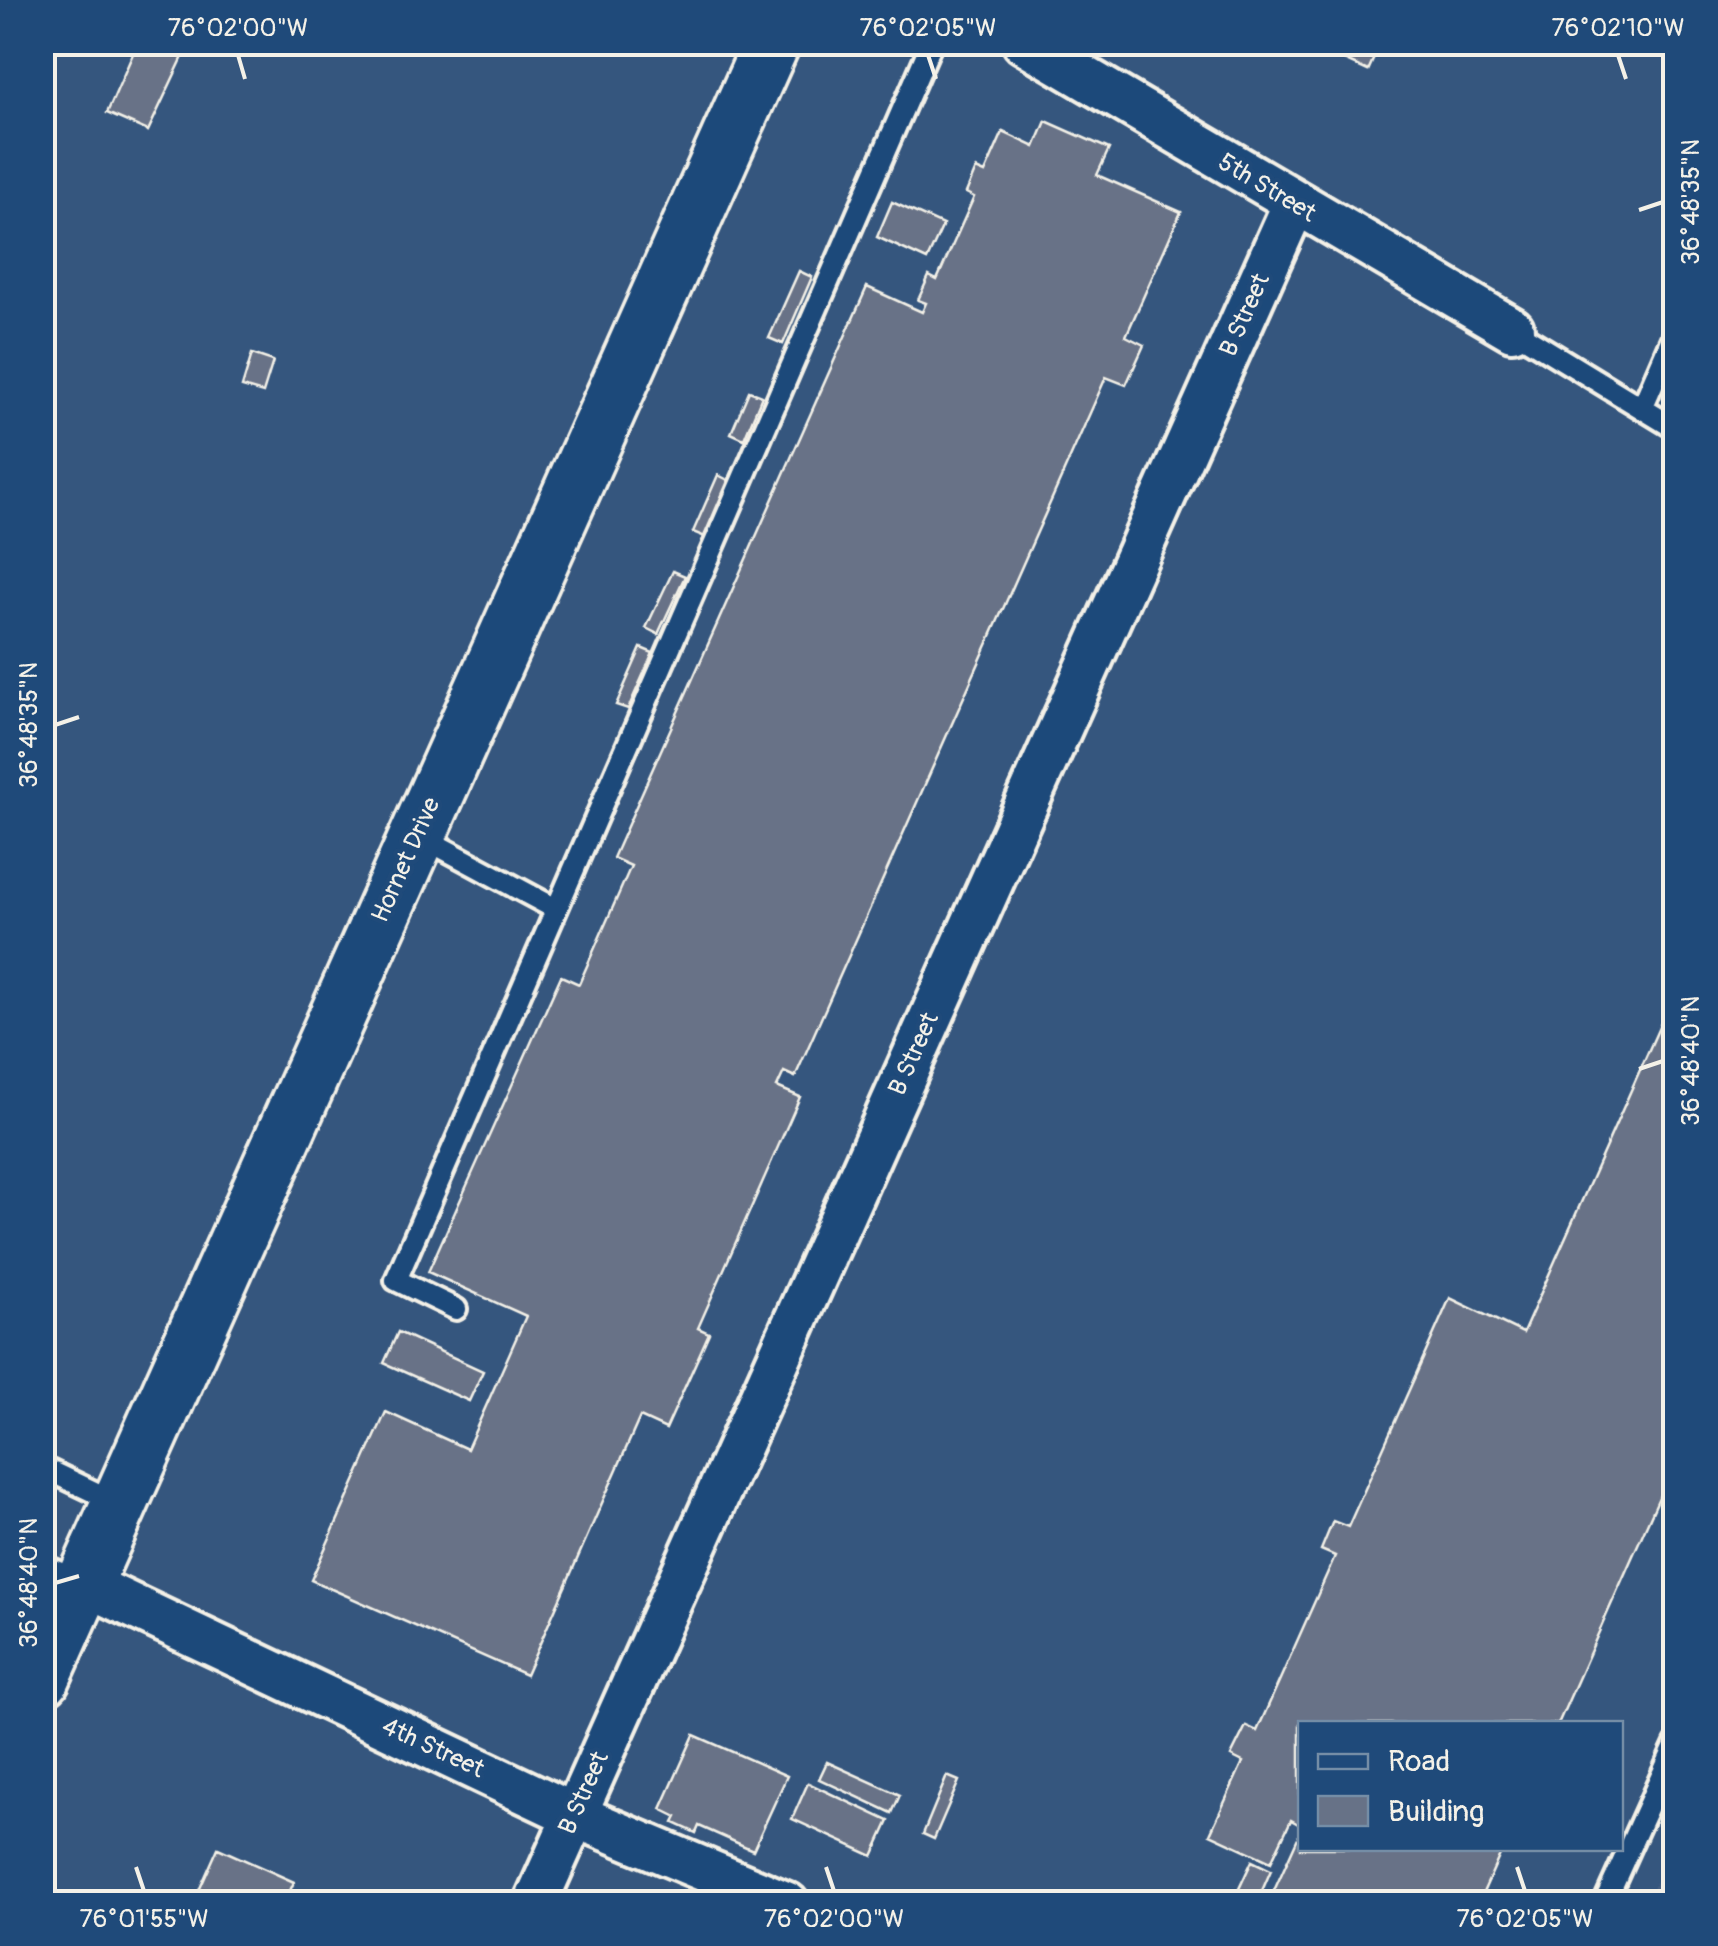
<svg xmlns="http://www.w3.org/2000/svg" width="1718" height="1946" viewBox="0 0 1718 1946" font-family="Pangolin,sans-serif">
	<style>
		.built { fill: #486183 }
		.building { fill: #677287; stroke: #f4f1e8; stroke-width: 2.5 }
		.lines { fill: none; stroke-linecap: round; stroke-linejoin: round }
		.lane-casing { stroke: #f4f1e8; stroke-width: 28 }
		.street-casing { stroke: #f4f1e8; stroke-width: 50 }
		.secondary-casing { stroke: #f4f1e8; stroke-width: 62 }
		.lane { stroke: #1f4a7a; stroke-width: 20 }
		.street { stroke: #1f4a7a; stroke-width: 42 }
		.secondary { stroke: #1f4a7a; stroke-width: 55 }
		.ticks { fill: none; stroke: #f4f1e8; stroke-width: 4 }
		.labels { text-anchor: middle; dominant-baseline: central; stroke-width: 9; stroke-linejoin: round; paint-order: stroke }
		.street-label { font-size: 25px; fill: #f4f1e8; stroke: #1f4a7a }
		.neatline { fill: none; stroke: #f4f1e8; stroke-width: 4 }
		.ticks-label { font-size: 25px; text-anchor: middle; fill: #f4f1e8 }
	</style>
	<rect width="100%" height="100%" fill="#35567e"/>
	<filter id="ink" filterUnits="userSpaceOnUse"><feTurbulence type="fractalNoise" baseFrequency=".01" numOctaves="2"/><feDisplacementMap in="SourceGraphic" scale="20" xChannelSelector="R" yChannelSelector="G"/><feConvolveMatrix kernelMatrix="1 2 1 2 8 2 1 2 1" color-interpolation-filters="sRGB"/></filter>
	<g filter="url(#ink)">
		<path class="built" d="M1675 1839V1903H1647Z"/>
		<g class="building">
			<path d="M138 42H190L148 131 107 113Z"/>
			<path d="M1282 42H1327L1319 59Z"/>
			<path d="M1336 42H1381L1368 71 1331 54Z"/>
			<path d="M1046 121 1109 149 1097 175 1181 212 1126 336 1144 345 1126 385 1106 377 795 1077 784 1072 777 1087 800 1097 698 1328 709 1333 666 1429 640 1417 526 1675 311 1580 386 1412 467 1449 526 1316 428 1272 561 976 579 984 631 866 613 858 867 287 922 312 926 303 918 300 929 276 937 280 974 197 966 193 976 169 985 173 1003 132 1035 147Z"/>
			<path d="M892 202 943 225 927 260 877 237Z"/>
			<path d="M799 271 812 277 783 344 769 338Z"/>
			<path d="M252 354 273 361 263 393 242 387Z"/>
			<path d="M749 391 762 396 744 439 731 433Z"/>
			<path d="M718 475 730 481 705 537 693 532Z"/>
			<path d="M673 571 685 576 658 634 646 628Z"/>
			<path d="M641 648 653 653 628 709 616 705Z"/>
			<path d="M1676 989V1459L1558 1724H1300V1825L1291 1820 1271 1862 1210 1834 1243 1762 1231 1756 1246 1726 1257 1731 1335 1556 1321 1550 1333 1521 1348 1527 1450 1298 1523 1333Z"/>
			<path d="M398 1332 483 1371 469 1401 384 1363Z"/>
			<path d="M694 1735 787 1776 753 1850 699 1826 696 1833 674 1823 677 1817 661 1809Z"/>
			<path d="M827 1762 900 1795 892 1813 819 1779Z"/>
			<path d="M947 1776 959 1781 934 1839 923 1834Z"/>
			<path d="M808 1783 889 1821 873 1856 792 1819Z"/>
			<path d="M1300 1833V1848H1503L1478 1904H1268Z"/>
			<path d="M218 1848 294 1882 284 1904H193Z"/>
			<path d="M1252 1861 1271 1870 1258 1900 1238 1891Z"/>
		</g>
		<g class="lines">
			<g class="lane-casing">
				<g id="lane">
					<path d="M1512 329 1676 429"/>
					<path d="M1642 408 1676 329"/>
					<path d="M422 837 556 909"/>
					<path d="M456 1309 396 1280 932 42"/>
					<path d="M42 1467 117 1503"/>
					<path d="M42 1565 83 1582"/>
					<path d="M1604 1904 1676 1744"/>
				</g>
			</g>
			<g class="street-casing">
				<g id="street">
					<path d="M1024 42 1512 329"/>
					<path d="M84 1583 574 1815 787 1904"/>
					<path d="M535 1904 1294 205"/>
				</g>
			</g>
			<g class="secondary-casing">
				<path id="secondary" d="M42 1678 772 42"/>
			</g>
			<use href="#lane" class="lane"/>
			<use href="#street" class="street"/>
			<use href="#secondary" class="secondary"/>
		</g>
	</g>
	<path class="ticks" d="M238 55 245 79M928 55 936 79M1618 55 1626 79M1639 210 1663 202M55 725 79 717M1639 1069 1663 1061M55 1583 79 1576M136 1867 144 1891M826 1867 834 1891M1517 1867 1525 1891"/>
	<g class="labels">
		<g class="street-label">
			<text transform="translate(1267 188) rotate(31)">5th Street</text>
			<text transform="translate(1245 315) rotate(-66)">B Street</text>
			<text transform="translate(406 860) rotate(-66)">Hornet Drive</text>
			<text transform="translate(914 1054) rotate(-66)">B Street</text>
			<text transform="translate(433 1748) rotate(25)">4th Street</text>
			<text transform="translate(584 1793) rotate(-66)">B Street</text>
		</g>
	</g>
	<rect width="1718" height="1946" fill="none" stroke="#1f4a7a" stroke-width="110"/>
	<rect x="1298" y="1721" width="325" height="130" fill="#1f4a7a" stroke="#748da6" stroke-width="2.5"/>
	<rect x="1318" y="1754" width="50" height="15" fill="#1f4a7a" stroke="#748da6" stroke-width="2.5"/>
	<text x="1388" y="1771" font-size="30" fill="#f4f1e8">Road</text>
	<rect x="1318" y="1796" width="50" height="30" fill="#677287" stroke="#748da6" stroke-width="2.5"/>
	<text x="1388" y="1821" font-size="30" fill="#f4f1e8">Building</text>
	<rect x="55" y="55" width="1608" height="1836" class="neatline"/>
	<g class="ticks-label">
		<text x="238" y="36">76°02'00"W</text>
		<text x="928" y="36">76°02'05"W</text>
		<text x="1618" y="36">76°02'10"W</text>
		<text transform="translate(1690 202) rotate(-90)" y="9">36°48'35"N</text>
		<text transform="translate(28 725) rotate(-90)" y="9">36°48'35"N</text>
		<text transform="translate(1690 1061) rotate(-90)" y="9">36°48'40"N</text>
		<text transform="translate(28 1583) rotate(-90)" y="9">36°48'40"N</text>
		<text x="144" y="1927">76°01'55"W</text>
		<text x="834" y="1927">76°02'00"W</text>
		<text x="1525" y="1927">76°02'05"W</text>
	</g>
</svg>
